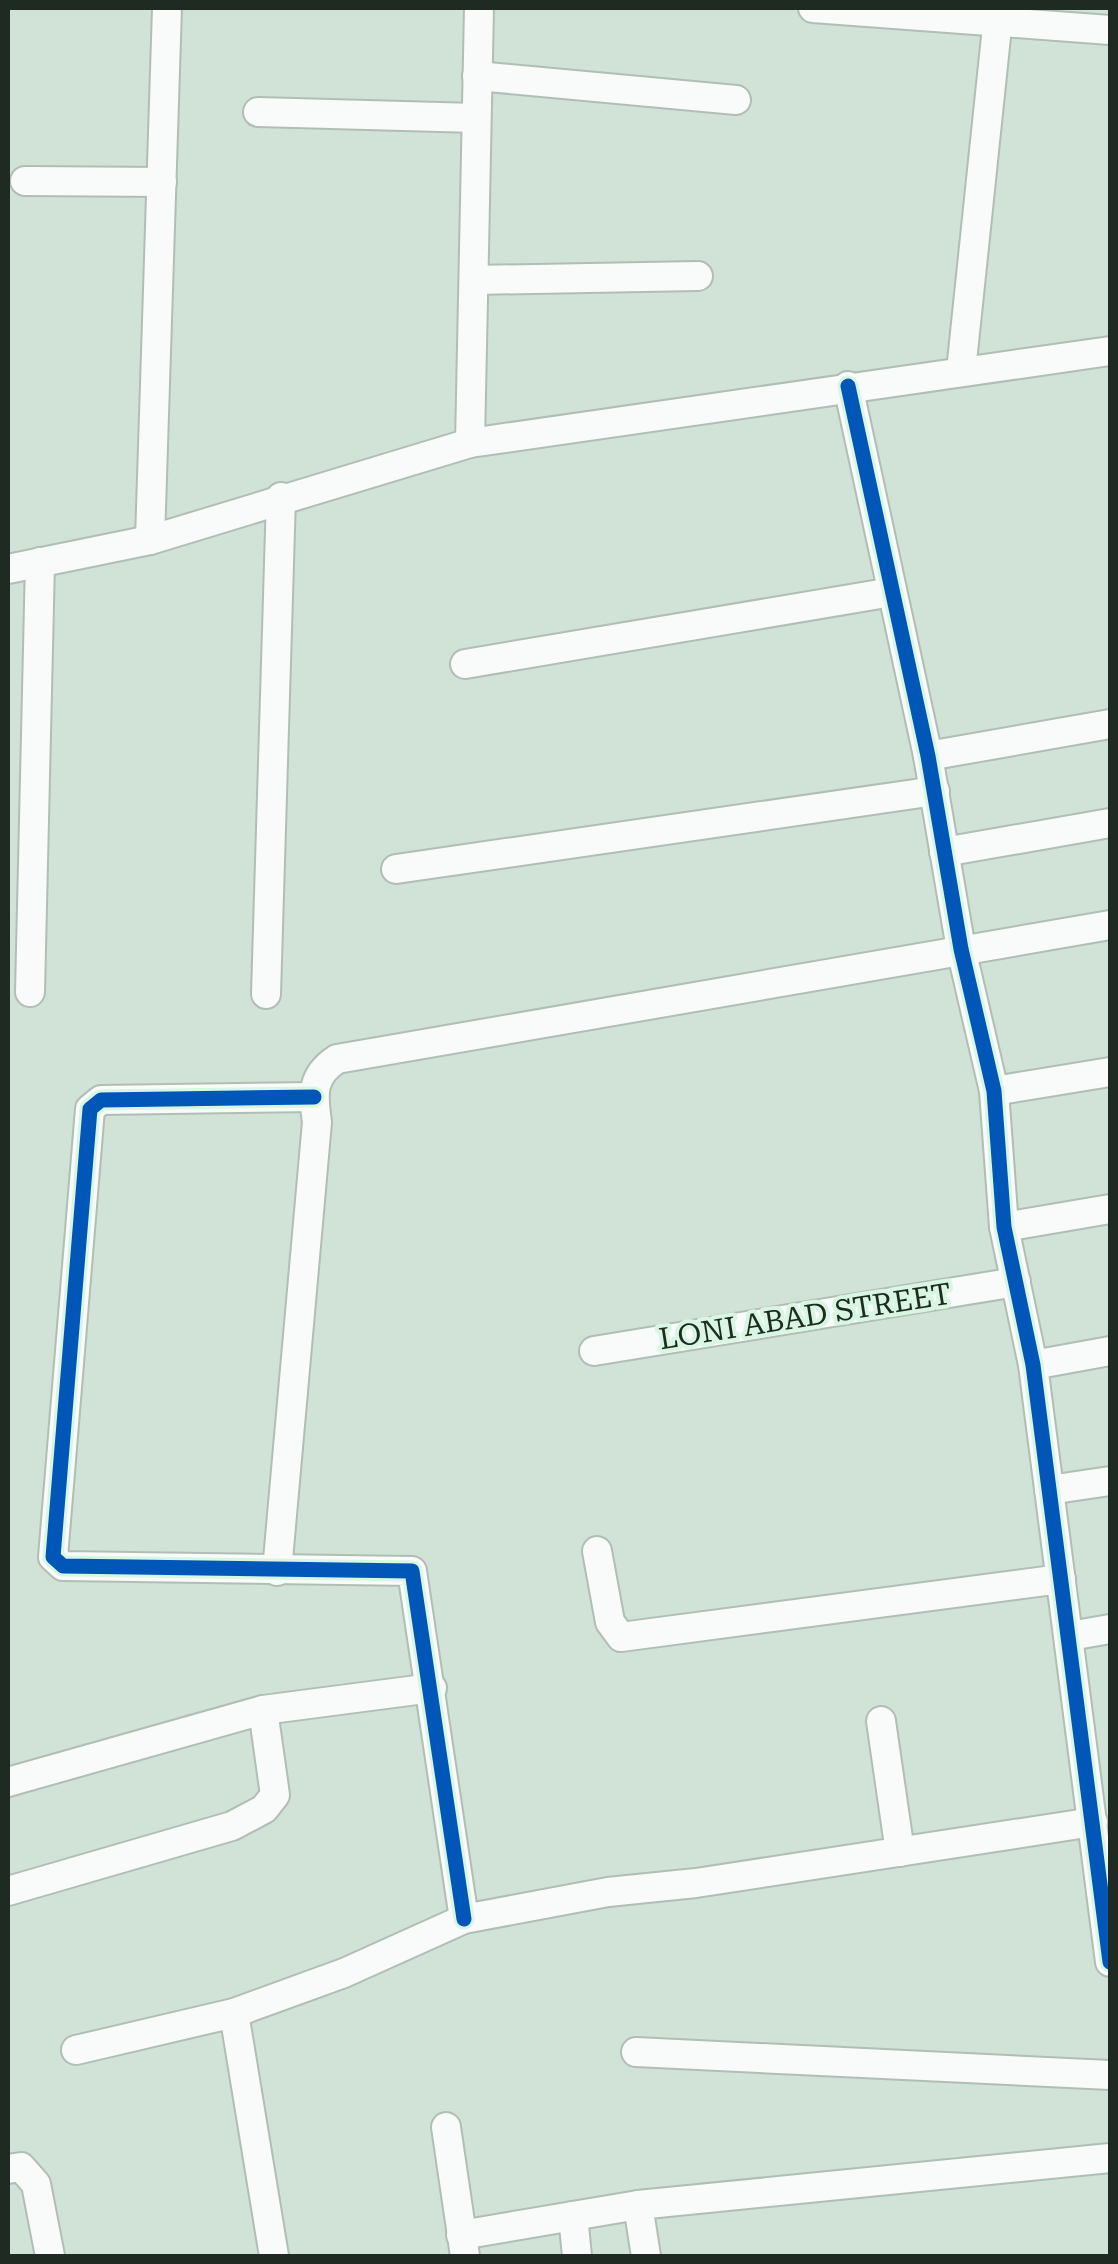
<svg xmlns="http://www.w3.org/2000/svg" width="1118" height="2264" viewBox="0 0 1118 2264" font-family="'Roboto Serif',serif">
	<style>
		.lines { fill: none; stroke-linecap: round; stroke-linejoin: round }
		.street-casing { stroke: #b1beb5; stroke-width: 32 }
		.street { stroke: #f8fbf9; stroke-width: 28 }
		.cycleway-casing { stroke: #d8f6e2; stroke-width: 21 }
		.cycleway { stroke: #0057b8; stroke-width: 15 }
		.labels { text-anchor: middle; dominant-baseline: central; stroke-width: 8; stroke-linejoin: round; paint-order: stroke }
		.street-label { font-size: 30px; fill: #1e2a22; stroke: #d8f6e2 }
	</style>
	<rect width="100%" height="100%" fill="#d1e2d7"/>
	<g class="lines">
		<g class="street-casing">
			<g id="street">
				<path d="M813 8 1110 30"/>
				<path d="M477 76 736 100"/>
				<path d="M258 112 476 118"/>
				<path d="M25 181 162 182"/>
				<path d="M474 280 698 276"/>
				<path d="M961 371 999 8"/>
				<path d="M848 386 928 756 961 949 994 1091 1004 1227 1033 1365 1110 1962"/>
				<path d="M470 443 479 8"/>
				<path d="M150 540 167 8"/>
				<path d="M8 569 150 540 470 443 1110 351"/>
				<path d="M465 664 892 592"/>
				<path d="M928 756 1110 724"/>
				<path d="M944 852 1110 823"/>
				<path d="M396 869 935 791"/>
				<path d="M30 992 40 562"/>
				<path d="M266 994 281 497"/>
				<path d="M994 1091 1110 1072"/>
				<path d="M314 1097 101 1100 90 1109 53 1557 63 1566 412 1571 464 1919"/>
				<path d="M1004 1227 1110 1209"/>
				<path d="M594 1351 1016 1282"/>
				<path d="M1033 1365 1110 1351"/>
				<path d="M1049 1490 1110 1481"/>
				<path d="M597 1551 610 1622 621 1637 1061 1579"/>
				<path d="M277 1571 317 1122C313 1094 311 1076 337 1059L1110 925"/>
				<path d="M1070 1636 1110 1629"/>
				<path d="M881 1721 900 1852"/>
				<path d="M8 1782 263 1710 432 1688"/>
				<path d="M8 1891 232 1826 264 1809 275 1795 263 1710"/>
				<path d="M234 2013 274 2256"/>
				<path d="M76 2050 234 2013 344 1973 464 1919 608 1892 696 1883 1093 1822"/>
				<path d="M636 2052 1110 2075"/>
				<path d="M446 2127 465 2256"/>
				<path d="M8 2169 21 2167 36 2184 50 2256"/>
				<path d="M573 2216 577 2256"/>
				<path d="M461 2235 638 2205"/>
				<path d="M646 2256 638 2205 1110 2158"/>
			</g>
		</g>
		<use href="#street" class="street"/>
		<g class="cycleway-casing">
			<g id="cycleway">
				<path d="M848 386 928 756 961 949 994 1091 1004 1227 1033 1365 1110 1962"/>
				<path d="M314 1097 101 1100 90 1109 53 1557 63 1566 412 1571 464 1919"/>
			</g>
		</g>
		<use href="#cycleway" class="cycleway"/>
	</g>
	<g class="labels">
		<g class="street-label">
			<text transform="translate(805 1316) rotate(-9)">LONI ABAD STREET</text>
		</g>
	</g>
	<rect width="1118" height="2264" fill="none" stroke="#1e2a22" stroke-width="20"/>
</svg>
